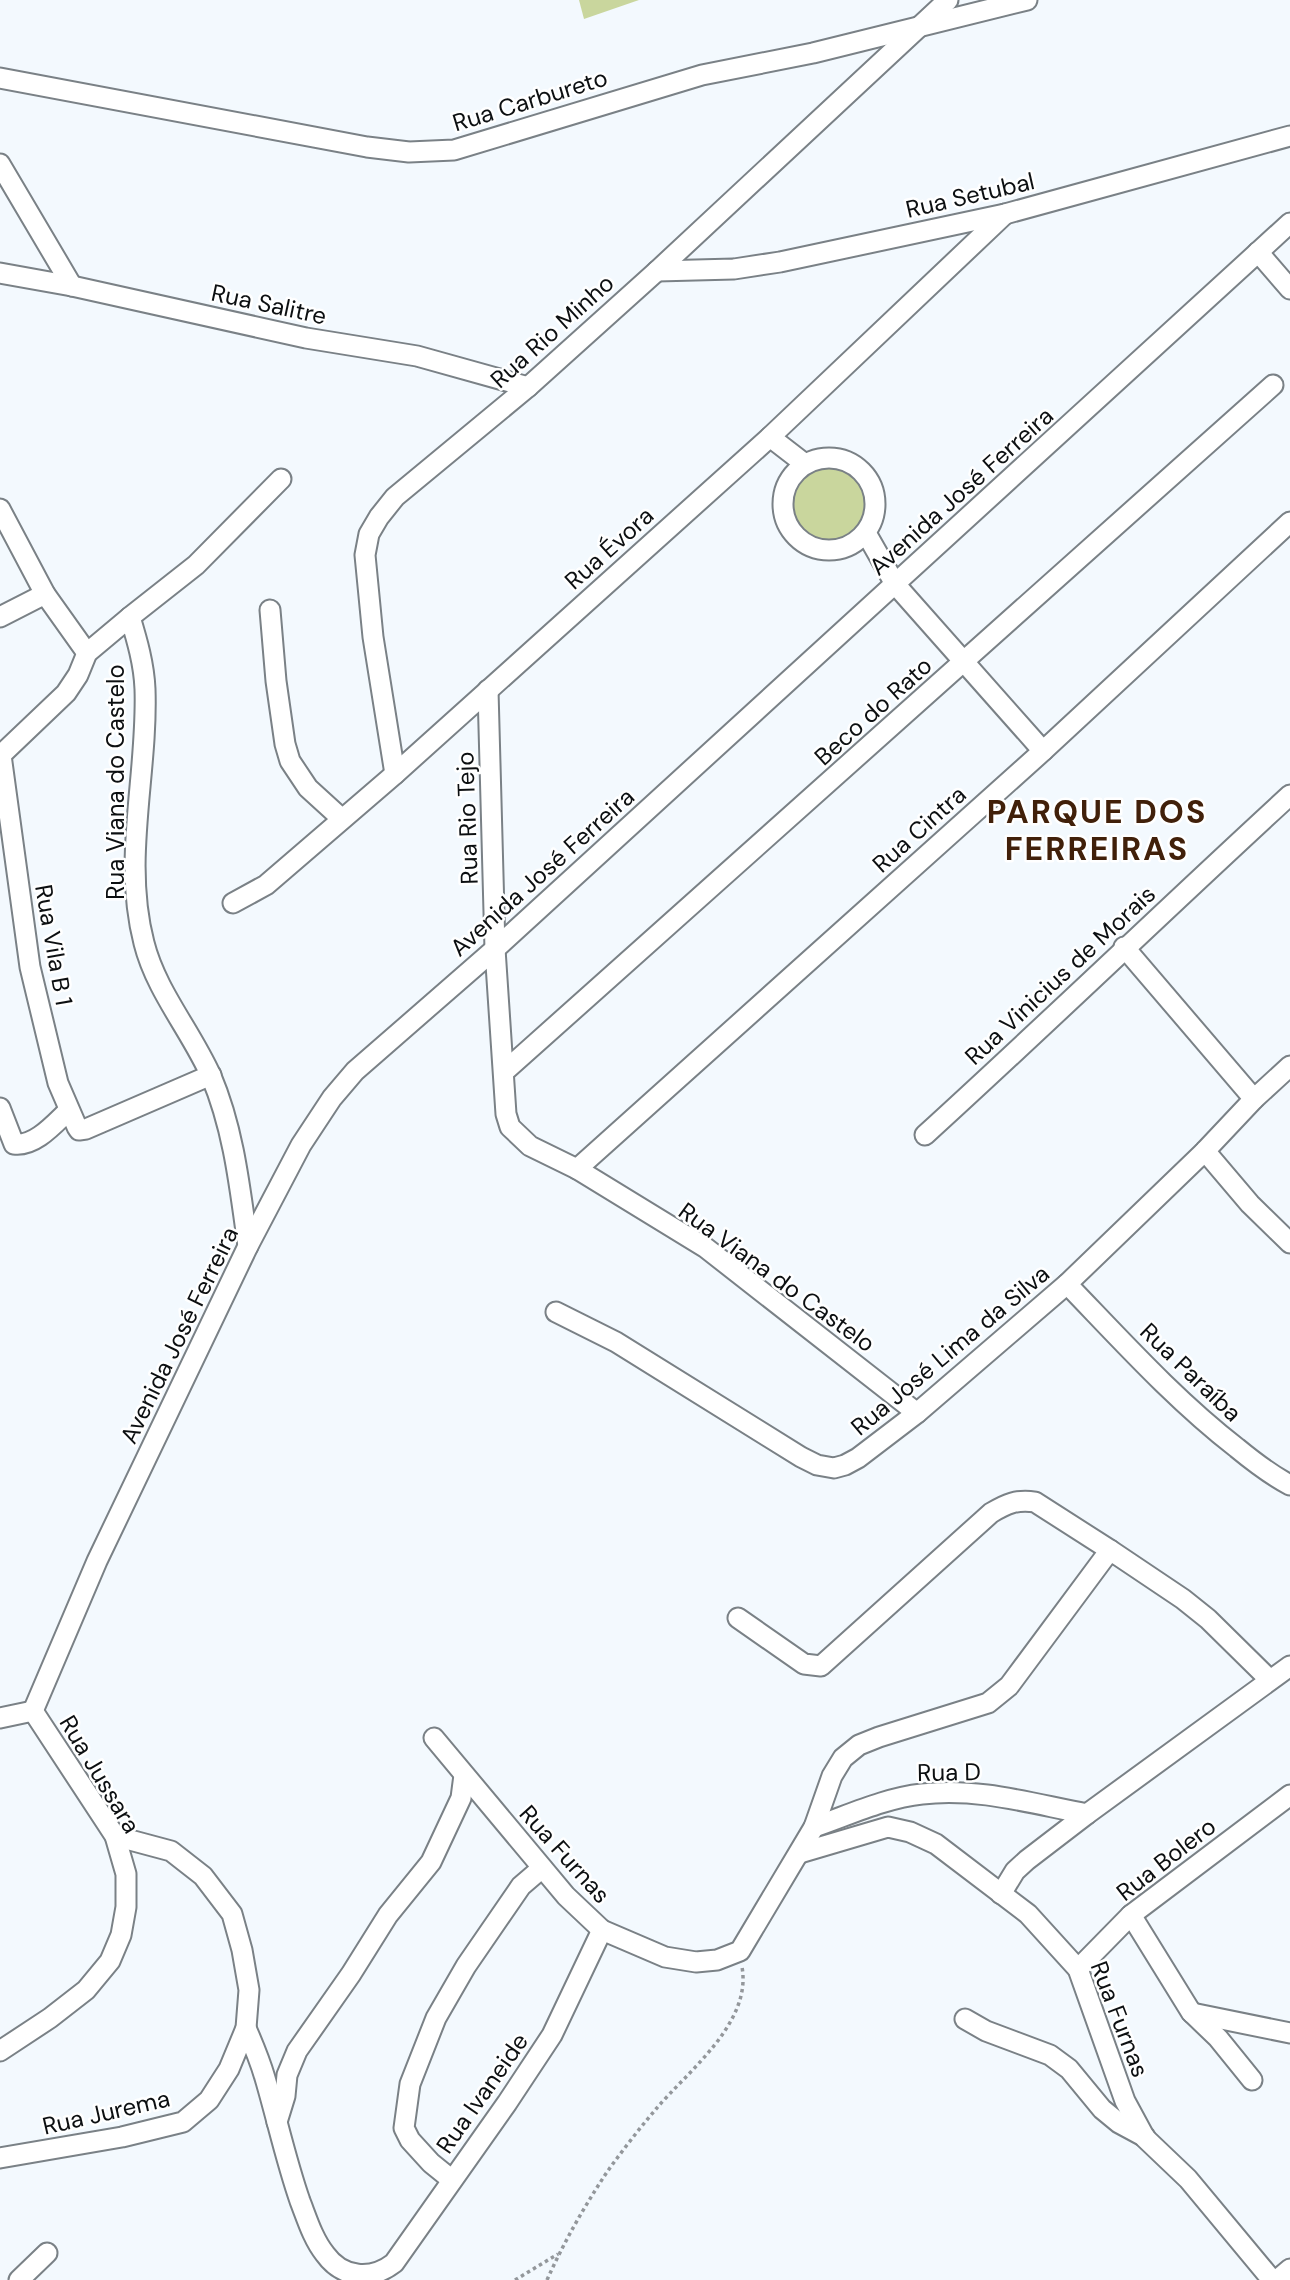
<svg xmlns="http://www.w3.org/2000/svg" width="1290" height="2280" viewBox="0 0 1290 2280" font-family="'DM Sans',sans-serif">
	<style>
		.green { fill: #c9d69d }
		.lines { fill: none; stroke-linecap: round; stroke-linejoin: round }
		.minor-casing { stroke: #7a8186; stroke-width: 23 }
		.path { stroke: #93979b; stroke-width: 3.5; stroke-dasharray: 3.5 3.5; stroke-linecap: butt }
		.minor { stroke: #fff; stroke-width: 19 }
		.labels { text-anchor: middle; dominant-baseline: central; stroke-width: 5; stroke-linejoin: round; paint-order: stroke }
		.street-label { font-size: 24px; fill: #0c0f11; stroke: #fff }
		.district-label { font-size: 32px; font-weight: bold; letter-spacing: 2px; fill: #41200a; stroke: #fff }
	</style>
	<rect width="100%" height="100%" fill="#f3f9fe"/>
	<g class="green">
		<path d="M579 0H639L584 19Z"/>
		<circle cx="829" cy="503" r="40"/>
	</g>
	<g class="lines">
		<g class="minor-casing">
			<g id="minor">
				<path d="M0 78 367 147 409 152 454 150 702 75 813 53 1027 0"/>
				<path d="M0 164 72 286"/>
				<path d="M1258 252 1290 289"/>
				<path d="M657 271 734 269 780 262 1005 214 1290 136"/>
				<path d="M0 273 72 286 306 338 417 356 528 387"/>
				<path d="M770 437 805 464"/>
				<circle cx="829" cy="504" r="46"/>
				<path d="M0 509 45 594 87 653"/>
				<path d="M866 533 895 584 1043 751"/>
				<path d="M270 610 276 681 285 744 290 761 308 788 342 819"/>
				<path d="M0 617 45 594"/>
				<path d="M130 617 196 565 281 479"/>
				<path d="M488 690 495 949 506 1114 510 1127 530 1146 577 1169 706 1248 917 1413"/>
				<path d="M1 755 30 967 58 1083 77 1127 79 1130 86 1129 211 1075"/>
				<path d="M0 756 66 693 78 675 87 653 130 617C137 640 144 664 145 689 148 774 122 859 144 943 156 991 191 1031 211 1076 234 1130 240 1189 248 1246"/>
				<path d="M395 774 373 637 365 555 369 534 379 517 395 497 528 387 657 271 948 0"/>
				<path d="M233 903 266 885 395 774 770 437 1005 214"/>
				<path d="M1124 947 1254 1099"/>
				<path d="M505 1071 1273 385"/>
				<path d="M0 1108 14 1144C35 1147 55 1123 69 1110"/>
				<path d="M925 1135C1048 1023 1168 907 1290 795"/>
				<path d="M1205 1151 1250 1204 1290 1243"/>
				<path d="M577 1169 1043 751 1290 522"/>
				<path d="M1067 1284C1122 1341 1175 1400 1237 1448 1254 1462 1271 1475 1290 1485"/>
				<path d="M556 1312 616 1342 801 1457 817 1465 834 1468 845 1465 858 1458 917 1413 1067 1284 1205 1151 1254 1099 1290 1066"/>
				<path d="M738 1618 804 1664 821 1666 991 1513C1006 1504 1017 1499 1035 1502L1110 1550"/>
				<path d="M33 1711 97 1561 248 1246 301 1145 332 1098 355 1071 495 949 1290 223"/>
				<path d="M0 1718 33 1711 115 1836 126 1874V1907L121 1935 110 1961 86 1990 50 2018 0 2051"/>
				<path d="M434 1738 566 1896 602 1930 665 1957 696 1962 717 1960 740 1951 814 1827 832 1776 843 1758 859 1745 879 1737 988 1703 1009 1686 1110 1550 1183 1599 1208 1619 1270 1680"/>
				<path d="M814 1827C849 1815 885 1798 922 1794 977 1787 1033 1804 1087 1814"/>
				<path d="M800 1853 888 1827 910 1832 936 1844 1028 1914 1078 1969 1125 2101 1145 2138 1188 2179 1272 2280"/>
				<path d="M1001 1894 1015 1871 1027 1860 1087 1814 1290 1666"/>
				<path d="M1131 1915 1191 2012 1218 2038 1252 2080"/>
				<path d="M1078 1969 1131 1915 1290 1795"/>
				<path d="M1192 2013 1290 2033"/>
				<path d="M965 2019 986 2031 1050 2055 1069 2069 1102 2109 1119 2123 1145 2137"/>
				<path d="M246 2028C253 2044 260 2061 265 2078 277 2119 286 2161 300 2201 307 2219 313 2239 325 2254 343 2279 372 2280 394 2263L507 2103 552 2035 602 1930"/>
				<path d="M277 2122 285 2096 287 2075 297 2051 351 1974 388 1915 431 1862 461 1798 464 1775"/>
				<path d="M0 2158 122 2137 183 2122 209 2100 229 2069 246 2028 249 1990 242 1950 232 1914 203 1876 171 1851 115 1836"/>
				<path d="M452 2180 431 2163 410 2140 404 2128 410 2084 436 2018 466 1966 521 1886 542 1868"/>
				<path d="M19 2280 47 2253"/>
				<path d="M1277 2280 1290 2269"/>
			</g>
		</g>
		<g class="path">
			<path d="M515 2280 558 2254"/>
			<path d="M547 2280C564 2242 584 2207 607 2172 622 2151 639 2129 656 2109 688 2071 752 2023 742 1967"/>
		</g>
		<use href="#minor" class="minor"/>
	</g>
	<g class="labels">
		<g class="street-label">
			<text transform="translate(530 100) rotate(-17)">Rua Carbureto</text>
			<text transform="translate(970 195) rotate(-13)">Rua Setubal</text>
			<text transform="translate(269 304) rotate(12)">Rua Salitre</text>
			<text transform="translate(552 331) rotate(-42)">Rua Rio Minho</text>
			<text transform="translate(961 491) rotate(-42)">Avenida José Ferreira</text>
			<text transform="translate(609 548) rotate(-42)">Rua Évora</text>
			<text transform="translate(873 711) rotate(-42)">Beco do Rato</text>
			<text transform="translate(115 782) rotate(-90)">Rua Viana do Castelo</text>
			<text transform="translate(467 818) rotate(-92)">Rua Rio Tejo</text>
			<text transform="translate(919 829) rotate(-42)">Rua Cintra</text>
			<text transform="translate(542 872) rotate(-42)">Avenida José Ferreira</text>
			<text transform="translate(54 945) rotate(80)">Rua Vila B 1</text>
			<text transform="translate(1060 975) rotate(-43)">Rua Vinicius de Morais</text>
			<text transform="translate(777 1277) rotate(36)">Rua Viana do Castelo</text>
			<text transform="translate(179 1335) rotate(-64)">Avenida José Ferreira</text>
			<text transform="translate(950 1350) rotate(-40)">Rua José Lima da Silva</text>
			<text transform="translate(1191 1372) rotate(44)">Rua Paraíba</text>
			<text transform="translate(949 1772) rotate(-1)">Rua D</text>
			<text transform="translate(100 1774) rotate(59)">Rua Jussara</text>
			<text transform="translate(565 1854) rotate(48)">Rua Furnas</text>
			<text transform="translate(1166 1859) rotate(-38)">Rua Bolero</text>
			<text transform="translate(1120 2019) rotate(69)">Rua Furnas</text>
			<text transform="translate(482 2093) rotate(-55)">Rua Ivaneide</text>
			<text transform="translate(106 2112) rotate(-13)">Rua Jurema</text>
		</g>
		<g class="district-label">
			<text x="1097" y="812">PARQUE DOS<tspan x="1097" dy="37">FERREIRAS</tspan></text>
		</g>
	</g>
</svg>
